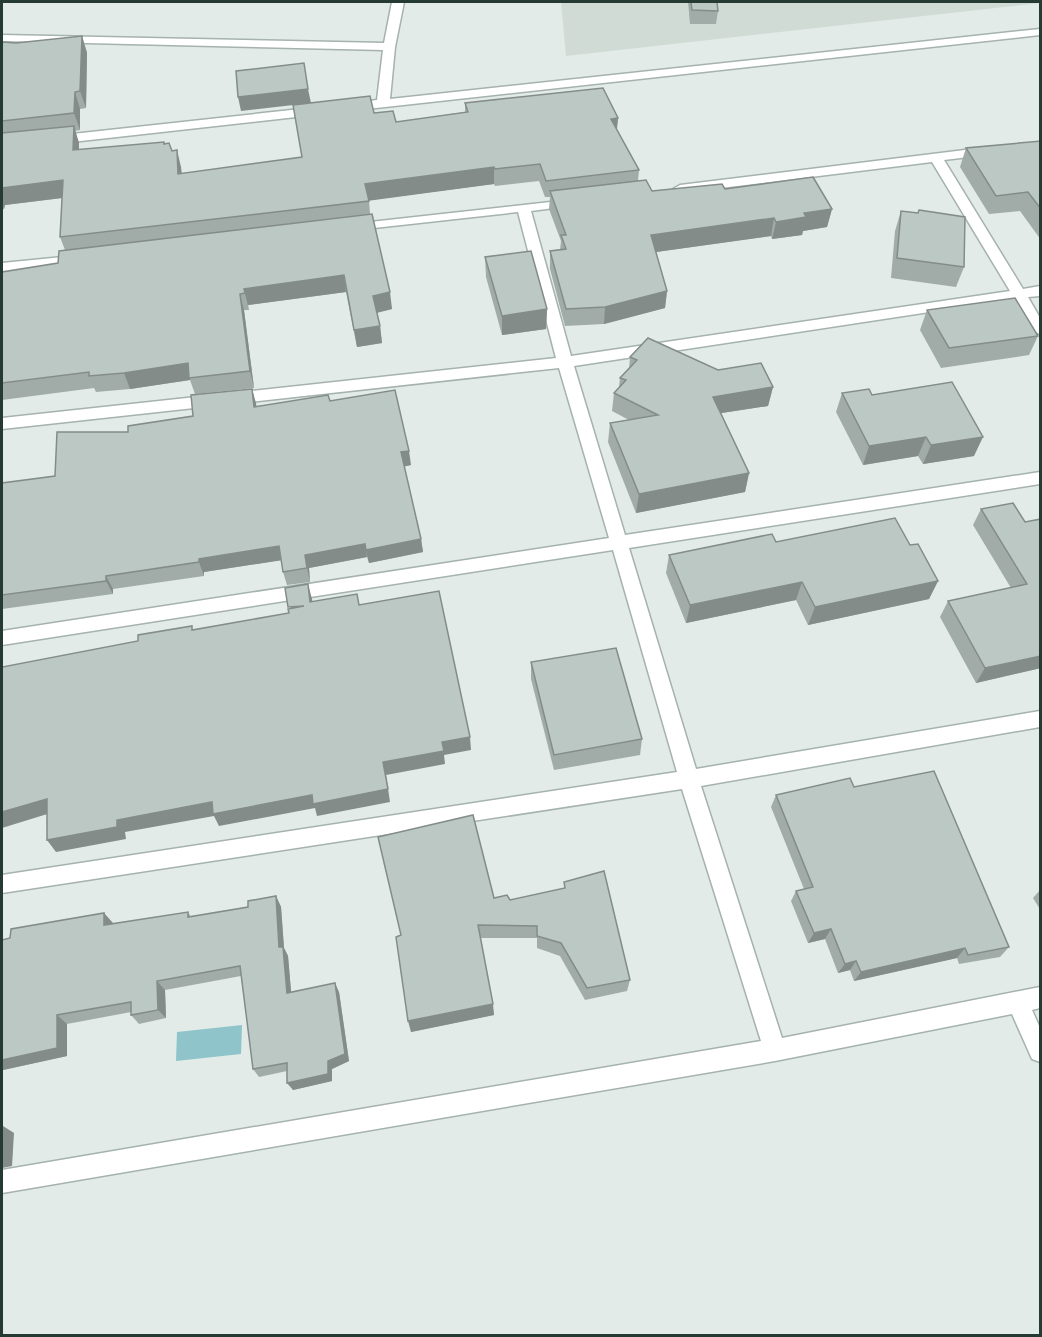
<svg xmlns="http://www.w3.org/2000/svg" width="1042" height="1337" viewBox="0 0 1042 1337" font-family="Lato,sans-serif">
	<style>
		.built { fill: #d0dbd6 }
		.water { fill: #8fc4cb }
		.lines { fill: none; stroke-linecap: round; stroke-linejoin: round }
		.minor-casing { stroke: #a5b2ad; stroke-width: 3 }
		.minor { fill: #fff; fill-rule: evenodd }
		.wall { fill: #a1aca8 }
		.shaded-wall { fill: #838c88 }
		.building { fill: #bbc8c3; stroke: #838c88; stroke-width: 1.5 }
	</style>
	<rect width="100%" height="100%" fill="#e2ebe7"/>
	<path class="built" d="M561 2H1040V3L566 56Z"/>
	<path class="water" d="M242 1025 241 1054 176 1061 177 1032Z"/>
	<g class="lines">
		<g class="minor-casing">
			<g id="minor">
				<path d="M392 2H404L395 47 390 99 1040 29V35L349 111 343 107 345 104 377 100 383 50 2 41V35L384 43Z"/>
				<path d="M319 107 325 111 323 114 54 144 48 140 54 136Z"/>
				<path d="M989 147 995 151 994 154 944 160 1023 289 1040 286V296L1028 297 1040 318V334L1035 332 1015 299 574 366 625 535 1040 472V484L629 548 696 769 1040 711V727L701 786 782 1038 1040 987V1008L1032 1010 1040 1028V1062L1032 1059 1012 1014 775 1061 2 1193V1170L761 1041 682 789 2 893V875L677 772 613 550 2 645V631L609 538 559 368 2 429V418L556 358 518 212 347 231 345 228 352 224 577 199 579 202 577 205 531 211 571 356 1010 291 932 162 680 193 673 189 680 185Z"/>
				<path d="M83 255 90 259 88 262 2 272V263Z"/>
			</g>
		</g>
		<use href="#minor" class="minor"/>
	</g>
	<g class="wall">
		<path d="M688 2H717L718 11 716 24H690Z"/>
		<path d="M82 36 87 53 86 108 80 109V130L75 131 79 143V150L164 144 172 151 181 167 182 174 302 157 374 113 396 122 465 112V103L618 118 617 130 639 170 638 181 652 191 725 189 832 209 827 227 803 231 802 235 772 239 771 236 656 252 667 291 665 308 604 324 565 326 550 269V251L560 250 561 241 549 209 550 197H545L539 181 495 186 494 184 369 200 370 214 392 309 377 313 380 326 382 343 357 347 346 292 248 305 249 310H244L254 388 195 394 190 380 130 389 96 392 94 388 2 400V272L58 263 65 250 60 237 62 198 5 205 4 209 2 210V42L16 43Z"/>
		<path d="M1041 141V240L1020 211 989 214 960 167 966 148Z"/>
		<path d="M919 210 964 267 956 287 891 278 895 231 901 211 918 213Z"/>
		<path d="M485 257 547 309 546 329 502 335 486 277Z"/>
		<path d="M927 310 1038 336 1029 355 941 368 920 330Z"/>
		<path d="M630 357 718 370 773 387 768 406 721 413 749 473 745 492 636 513 608 442 610 423 629 420 612 411 614 393 619 387 620 378 629 369Z"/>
		<path d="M252 389 256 406 330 401 411 465 404 466 421 539 423 552 369 563 367 557 309 568 310 582 287 585 283 572 281 560 204 572V576L113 589V594L2 609V491L55 476 128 432 193 416Z"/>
		<path d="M842 393 872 395 974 456 923 464 918 456 863 465 836 412Z"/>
		<path d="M981 509 1025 522 1041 519V668L976 683 940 617 948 601 1011 588 973 525Z"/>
		<path d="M776 542 910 545 938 581 929 599 808 625 796 600 686 623 666 573 669 555Z"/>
		<path d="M531 662 642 739 640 755 554 770 531 679Z"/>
		<path d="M854 787 1009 947 1000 957 959 964 957 958 854 981 850 970 838 973 825 939 808 943 791 901 796 891 804 889 771 807 776 795Z"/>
		<path d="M564 882 630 980 627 991 585 1000 560 956 537 948V938H480L494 1015 411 1032 401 935 510 900 564 889Z"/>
		<path d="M1041 889V911L1033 898Z"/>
		<path d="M276 896 281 907 284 948 288 956 291 992H339L349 1061 332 1069V1081L293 1090 287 1071 259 1077 253 1069 241 976 165 990 166 1018 139 1024 131 1015V1012L67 1024V1056L3 1070 2 1099V940L104 913 113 924 188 912 191 917 248 907Z"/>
	</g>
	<g class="shaded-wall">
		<path d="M82 36 87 53 86 108 80 91Z"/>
		<path d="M308 89 311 103 241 111 238 97Z"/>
		<path d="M75 92 80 109V130L74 113Z"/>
		<path d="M618 118 616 135 611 119Z"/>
		<path d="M74 126 79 143V167L73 150Z"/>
		<path d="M177 150 181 167 182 191 178 174Z"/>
		<path d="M494 167V184L367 201 365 184Z"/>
		<path d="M63 180 70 197 5 205 4 209 2 202V188Z"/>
		<path d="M832 209 827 227 803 231 802 235 772 239 776 222 804 213Z"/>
		<path d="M774 218 771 236 649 253 651 235Z"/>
		<path d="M344 275 346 292 248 305 249 310 244 289Z"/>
		<path d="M667 291 665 308 604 324 605 307Z"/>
		<path d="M390 292 392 309 375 313 373 296Z"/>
		<path d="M240 294 244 310 254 388 250 371Z"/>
		<path d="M547 309 546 329 502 335V316Z"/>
		<path d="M380 326 382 343 357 347 354 330Z"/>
		<path d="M188 363 190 380 130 389 124 373Z"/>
		<path d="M773 387 768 406 709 415 713 397Z"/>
		<path d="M252 389 256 403 258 421 254 407Z"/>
		<path d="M926 437 918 456 863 465 869 446Z"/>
		<path d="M983 437 974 456 923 464 931 445Z"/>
		<path d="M409 451 411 465 402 467 401 452Z"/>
		<path d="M749 473 745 492 636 513 639 494Z"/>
		<path d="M421 539 423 552 369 563 366 550Z"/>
		<path d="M365 544 367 557 309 568 310 582 307 568 305 555Z"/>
		<path d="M279 546 283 560 204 572V576L199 562V559Z"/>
		<path d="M106 576 113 589V594L106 581Z"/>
		<path d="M938 581 929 599 808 625 815 607Z"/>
		<path d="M802 582 796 600 686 623 690 605Z"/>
		<path d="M308 584 312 599 314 617 310 602Z"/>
		<path d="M1041 656V668L976 683 985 668Z"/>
		<path d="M470 737 471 750 444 755 445 764 386 775 390 802 317 816 315 808 219 826 214 816 125 832 126 839 56 852 47 840 117 820 383 762 442 742Z"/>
		<path d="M47 799 57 811 2 828V812Z"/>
		<path d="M2 846 3 864 2 865Z"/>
		<path d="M276 896 281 907 284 948 288 956 292 1002 287 993 279 947Z"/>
		<path d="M104 913 113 923V935L104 925Z"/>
		<path d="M831 929 825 939 808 943 814 933Z"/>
		<path d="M965 948 957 958 854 981 861 972Z"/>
		<path d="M856 961 850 970 838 973 845 964Z"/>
		<path d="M157 981 165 990 166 1018 158 1010Z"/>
		<path d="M335 983 339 992 349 1061 332 1069V1081L293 1090 287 1083 328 1061Z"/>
		<path d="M493 1004 494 1015 411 1032 408 1021Z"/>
		<path d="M57 1015 67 1024V1056L3 1070 2 1099V1060Z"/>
		<path d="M3 1126 14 1133 12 1166 2 1168Z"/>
	</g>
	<g class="building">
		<path d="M691 2H717L718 11 692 10Z"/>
		<path d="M82 36 80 91 75 92 74 113 2 121V42L16 43Z"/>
		<path d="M304 63 308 89 238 97 236 71Z"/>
		<path d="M603 88 618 118 611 119 639 170 546 181 540 164 495 169 494 167 365 184 369 201 60 237 63 180 2 188V133L74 126 73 150 164 142V144L169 143 172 151 177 150 178 174 302 157 293 105 370 96 374 113 393 111 396 122 468 112 465 103Z"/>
		<path d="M1041 141V209L1028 192 996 196 966 148Z"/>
		<path d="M813 177 832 209 804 213 806 217 776 222 774 218 651 235 667 291 605 307 566 309 550 251 566 249 561 235H566L550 191 646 180 652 191 722 184 725 189Z"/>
		<path d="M919 210 965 217 964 267 897 258 901 211 918 213Z"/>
		<path d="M372 214 390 292 373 296 380 326 354 330 344 275 244 289 245 293 240 294 250 371 189 378 188 363 124 373 89 376V372L2 383V272L58 263 59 251Z"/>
		<path d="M531 251 547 309 502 316 485 257Z"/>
		<path d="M1015 298 1038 336 949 348 927 310Z"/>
		<path d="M648 338 718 370 761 363 773 387 713 397 749 473 639 494 610 423 658 415 614 393 626 380 620 378 637 360 630 357Z"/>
		<path d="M952 382 983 437 931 445 926 437 869 446 842 393 869 389 872 395Z"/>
		<path d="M252 389 254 407 328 395 330 401 395 390 409 451 401 452 421 539 366 550 365 544 305 555 307 568 283 572 279 546 199 559V562L106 576V581L2 595V483L55 476 57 432H128V426L193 416 191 395Z"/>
		<path d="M1013 503 1025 522 1041 519V656L985 668 948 601 1027 584 981 509Z"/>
		<path d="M895 518 910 545 918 544 938 581 815 607 802 582 690 605 669 555 772 534 776 542Z"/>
		<path d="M308 584 310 602 357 594 359 605 439 591 470 737 442 742 444 751 383 762 388 789 313 804 312 795 213 814 212 802 117 820V827L47 840V799L2 812V667L138 641V635L192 626V630L289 613 288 609 304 606 288 607 285 588Z"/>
		<path d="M616 648 642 739 554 755 531 662Z"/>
		<path d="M934 771 1009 947 968 955 965 948 861 972 856 961 845 964 831 929 814 933 796 891 813 887 776 795 850 778 854 787Z"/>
		<path d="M473 815 494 898 507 895 510 900 565 888 564 882 604 871 630 980 587 988 561 943 537 936V926L478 925 493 1004 408 1021 396 937 401 935 378 837Z"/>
		<path d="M276 896 279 947H283L287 993 335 983 345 1054 328 1061V1074L287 1083V1063L253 1069 240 966 157 981 158 1010 131 1015V1002L57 1015V1048L2 1060V940L10 938 11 929 104 913V925L188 912V917L248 907V901Z"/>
	</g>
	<rect width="1042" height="1337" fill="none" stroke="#243a33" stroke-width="6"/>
</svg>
